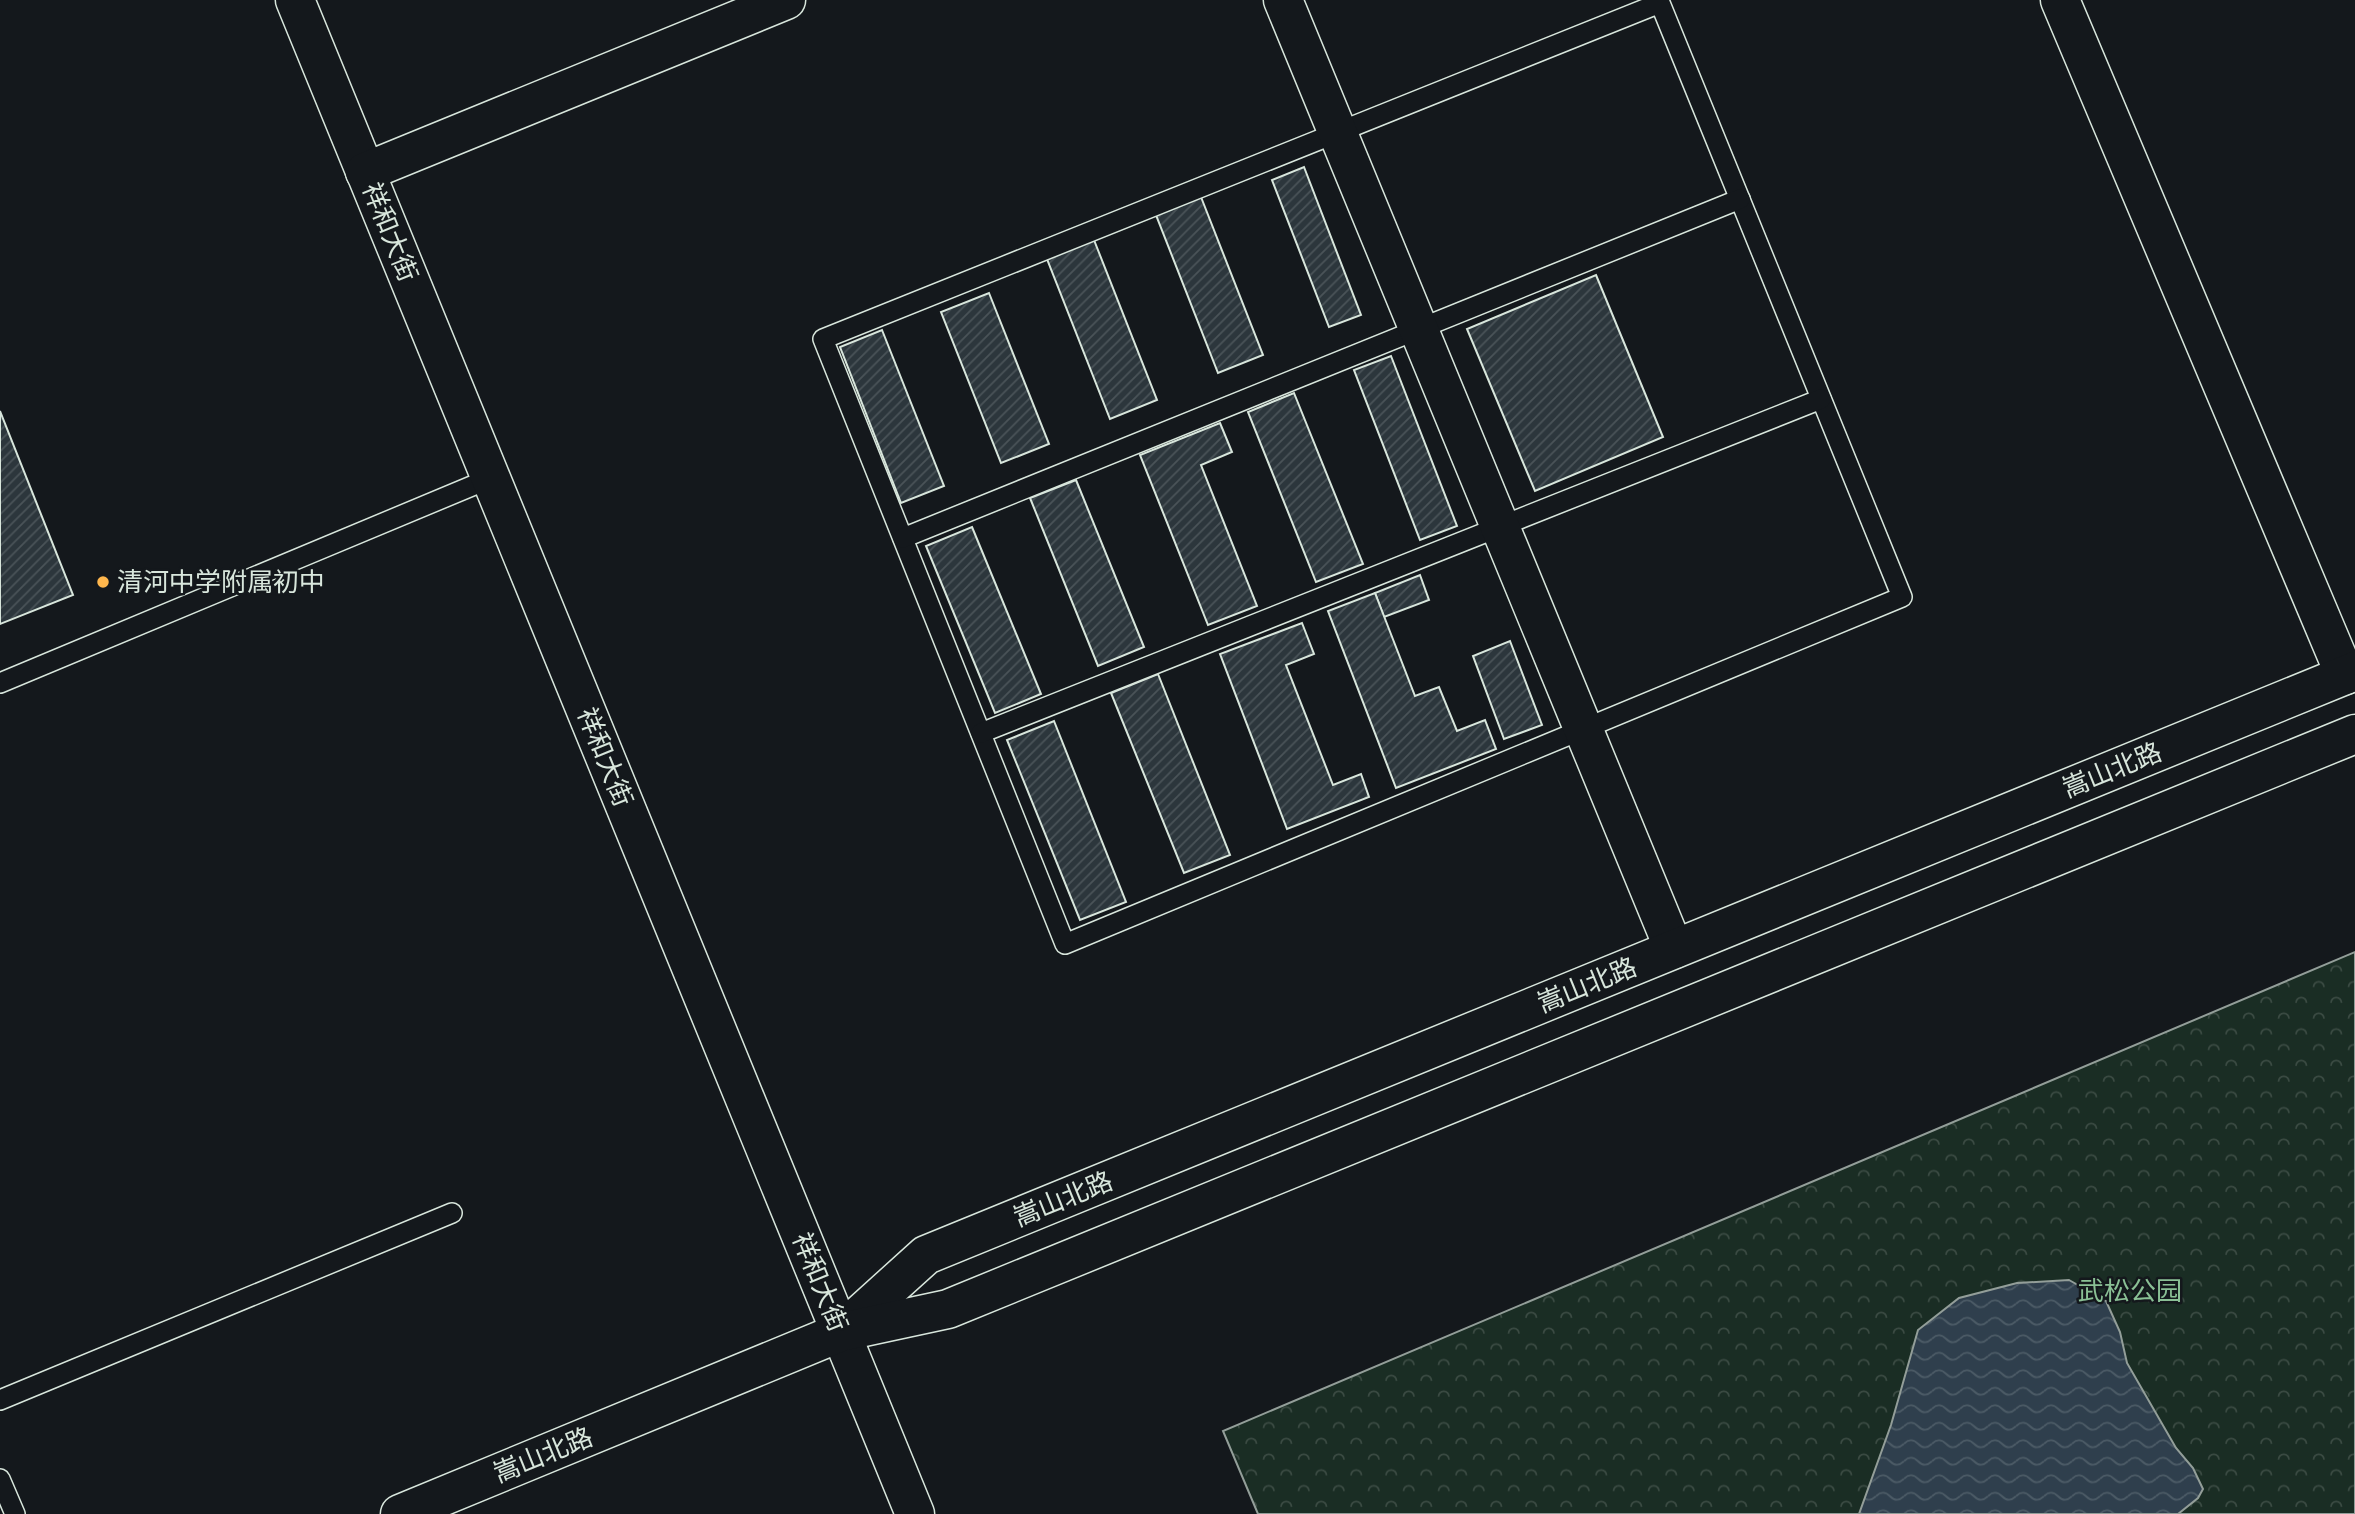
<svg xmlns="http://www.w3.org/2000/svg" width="2355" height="1514" viewBox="0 0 2355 1514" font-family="Figtree,'Noto Sans SC',sans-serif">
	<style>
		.park { fill: url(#park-crowns); stroke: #939e99; stroke-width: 2 }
		.water { fill: url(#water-waves); stroke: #939e99; stroke-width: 2 }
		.building { fill: url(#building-hatch); stroke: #d8e6dc; stroke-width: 2 }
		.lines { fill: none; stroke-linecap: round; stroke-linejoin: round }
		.service-casing { stroke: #d8e6dc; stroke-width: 22 }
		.minor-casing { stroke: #d8e6dc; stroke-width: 41 }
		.tertiary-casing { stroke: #d8e6dc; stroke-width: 41 }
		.service { stroke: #14181c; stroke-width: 19 }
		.minor { stroke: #14181c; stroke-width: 38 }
		.tertiary { stroke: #14181c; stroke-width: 38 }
		.poi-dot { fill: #ffb74d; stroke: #14181c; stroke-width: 2.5 }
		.labels { text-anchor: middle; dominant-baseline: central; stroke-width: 5; stroke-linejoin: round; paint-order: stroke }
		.street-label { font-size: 26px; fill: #d8e6dc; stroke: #14181c }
		.poi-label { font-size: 26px; fill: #d8e6dc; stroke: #14181c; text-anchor: start }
		.park-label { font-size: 26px; fill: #8ac095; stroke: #14181c }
	</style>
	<defs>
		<pattern id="park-crowns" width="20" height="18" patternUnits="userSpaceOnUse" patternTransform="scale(1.75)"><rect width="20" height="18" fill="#1a2d24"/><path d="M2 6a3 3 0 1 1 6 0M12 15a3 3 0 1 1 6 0" fill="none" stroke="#3b4b43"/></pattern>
		<pattern id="water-waves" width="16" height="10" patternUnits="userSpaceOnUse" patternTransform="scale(1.75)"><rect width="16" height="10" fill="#2f3f4d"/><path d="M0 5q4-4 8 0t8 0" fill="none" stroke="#4c5b66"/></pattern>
		<pattern id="building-hatch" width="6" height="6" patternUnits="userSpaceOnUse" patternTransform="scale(1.75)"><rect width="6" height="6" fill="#2c363c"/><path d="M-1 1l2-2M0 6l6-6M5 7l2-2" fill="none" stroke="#4a5358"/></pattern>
	</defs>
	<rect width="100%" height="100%" fill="#14181c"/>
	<path class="park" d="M2355 952V1514H1258L1223 1431Z"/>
	<path class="water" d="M2069 1280 2106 1301 2120 1332 2127 1363 2176 1448 2193 1468 2203 1489 2198 1498 2178 1514H1859L1891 1425 1918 1330 1959 1298 2017 1283Z"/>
	<g class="building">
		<path d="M1304 167 1361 315 1329 327 1272 180Z"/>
		<path d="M1201 197 1263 355 1218 373 1156 215Z"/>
		<path d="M1094 240 1157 400 1110 419 1047 259Z"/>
		<path d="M1596 275 1663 437 1535 491 1467 329Z"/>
		<path d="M989 293 1049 444 1001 463 941 312Z"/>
		<path d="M882 330 944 486 901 503 840 347Z"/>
		<path d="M1391 356 1457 526 1420 540 1354 370Z"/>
		<path d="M1294 393 1363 564 1316 582 1248 412Z"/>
		<path d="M0 411 73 595 0 624Z"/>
		<path d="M1220 423 1232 452 1201 465 1257 606 1208 625 1140 455Z"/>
		<path d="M1076 480 1144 647 1098 666 1030 498Z"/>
		<path d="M972 527 1041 694 995 713 926 546Z"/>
		<path d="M1420 575 1429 600 1384 617 1375 593Z"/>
		<path d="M1375 593 1415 696 1439 687 1457 731 1485 720 1496 749 1396 788 1328 611Z"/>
		<path d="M1302 623 1314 654 1286 665 1333 785 1361 774 1369 797 1287 829 1220 654Z"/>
		<path d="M1510 641 1542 725 1504 739 1473 656Z"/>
		<path d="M1158 674 1230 855 1184 873 1111 693Z"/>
		<path d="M1054 721 1126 902 1080 920 1007 740Z"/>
	</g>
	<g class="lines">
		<g class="service-casing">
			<g id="service">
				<path d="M1660 3 1902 597 1065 944 823 339Z"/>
				<path d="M903 538 1740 199"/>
				<path d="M0 683 491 478"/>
				<path d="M981 733 1821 399"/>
				<path d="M0 1400 452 1213"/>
				<path d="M0 1479 15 1514"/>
			</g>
		</g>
		<g class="minor-casing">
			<g id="minor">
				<path d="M1283 0 1674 949"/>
				<path d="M2060 0 2345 675"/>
			</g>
		</g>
		<g class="tertiary-casing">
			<g id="tertiary">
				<path d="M295 0 915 1514"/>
				<path d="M365 172 786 0"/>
				<path d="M842 1331 926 1255 2355 671"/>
				<path d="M400 1514 841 1332 948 1309 2355 734"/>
			</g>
		</g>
		<use href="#service" class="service"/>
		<use href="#minor" class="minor"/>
		<use href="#tertiary" class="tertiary"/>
	</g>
	<circle class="poi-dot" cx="103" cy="582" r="7"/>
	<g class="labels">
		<g class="street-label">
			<text transform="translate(390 232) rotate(68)">祥和大街</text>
			<text transform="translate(605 757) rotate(68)">祥和大街</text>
			<text transform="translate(2112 770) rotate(-22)">嵩山北路</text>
			<text transform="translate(1587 985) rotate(-22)">嵩山北路</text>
			<text transform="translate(1063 1199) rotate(-22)">嵩山北路</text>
			<text transform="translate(820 1282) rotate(68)">祥和大街</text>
			<text transform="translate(543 1455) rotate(-22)">嵩山北路</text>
		</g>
		<g class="poi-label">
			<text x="117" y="582">清河中学附属初中</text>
		</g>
		<g class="park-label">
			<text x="2130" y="1291">武松公园</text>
		</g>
	</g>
</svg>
